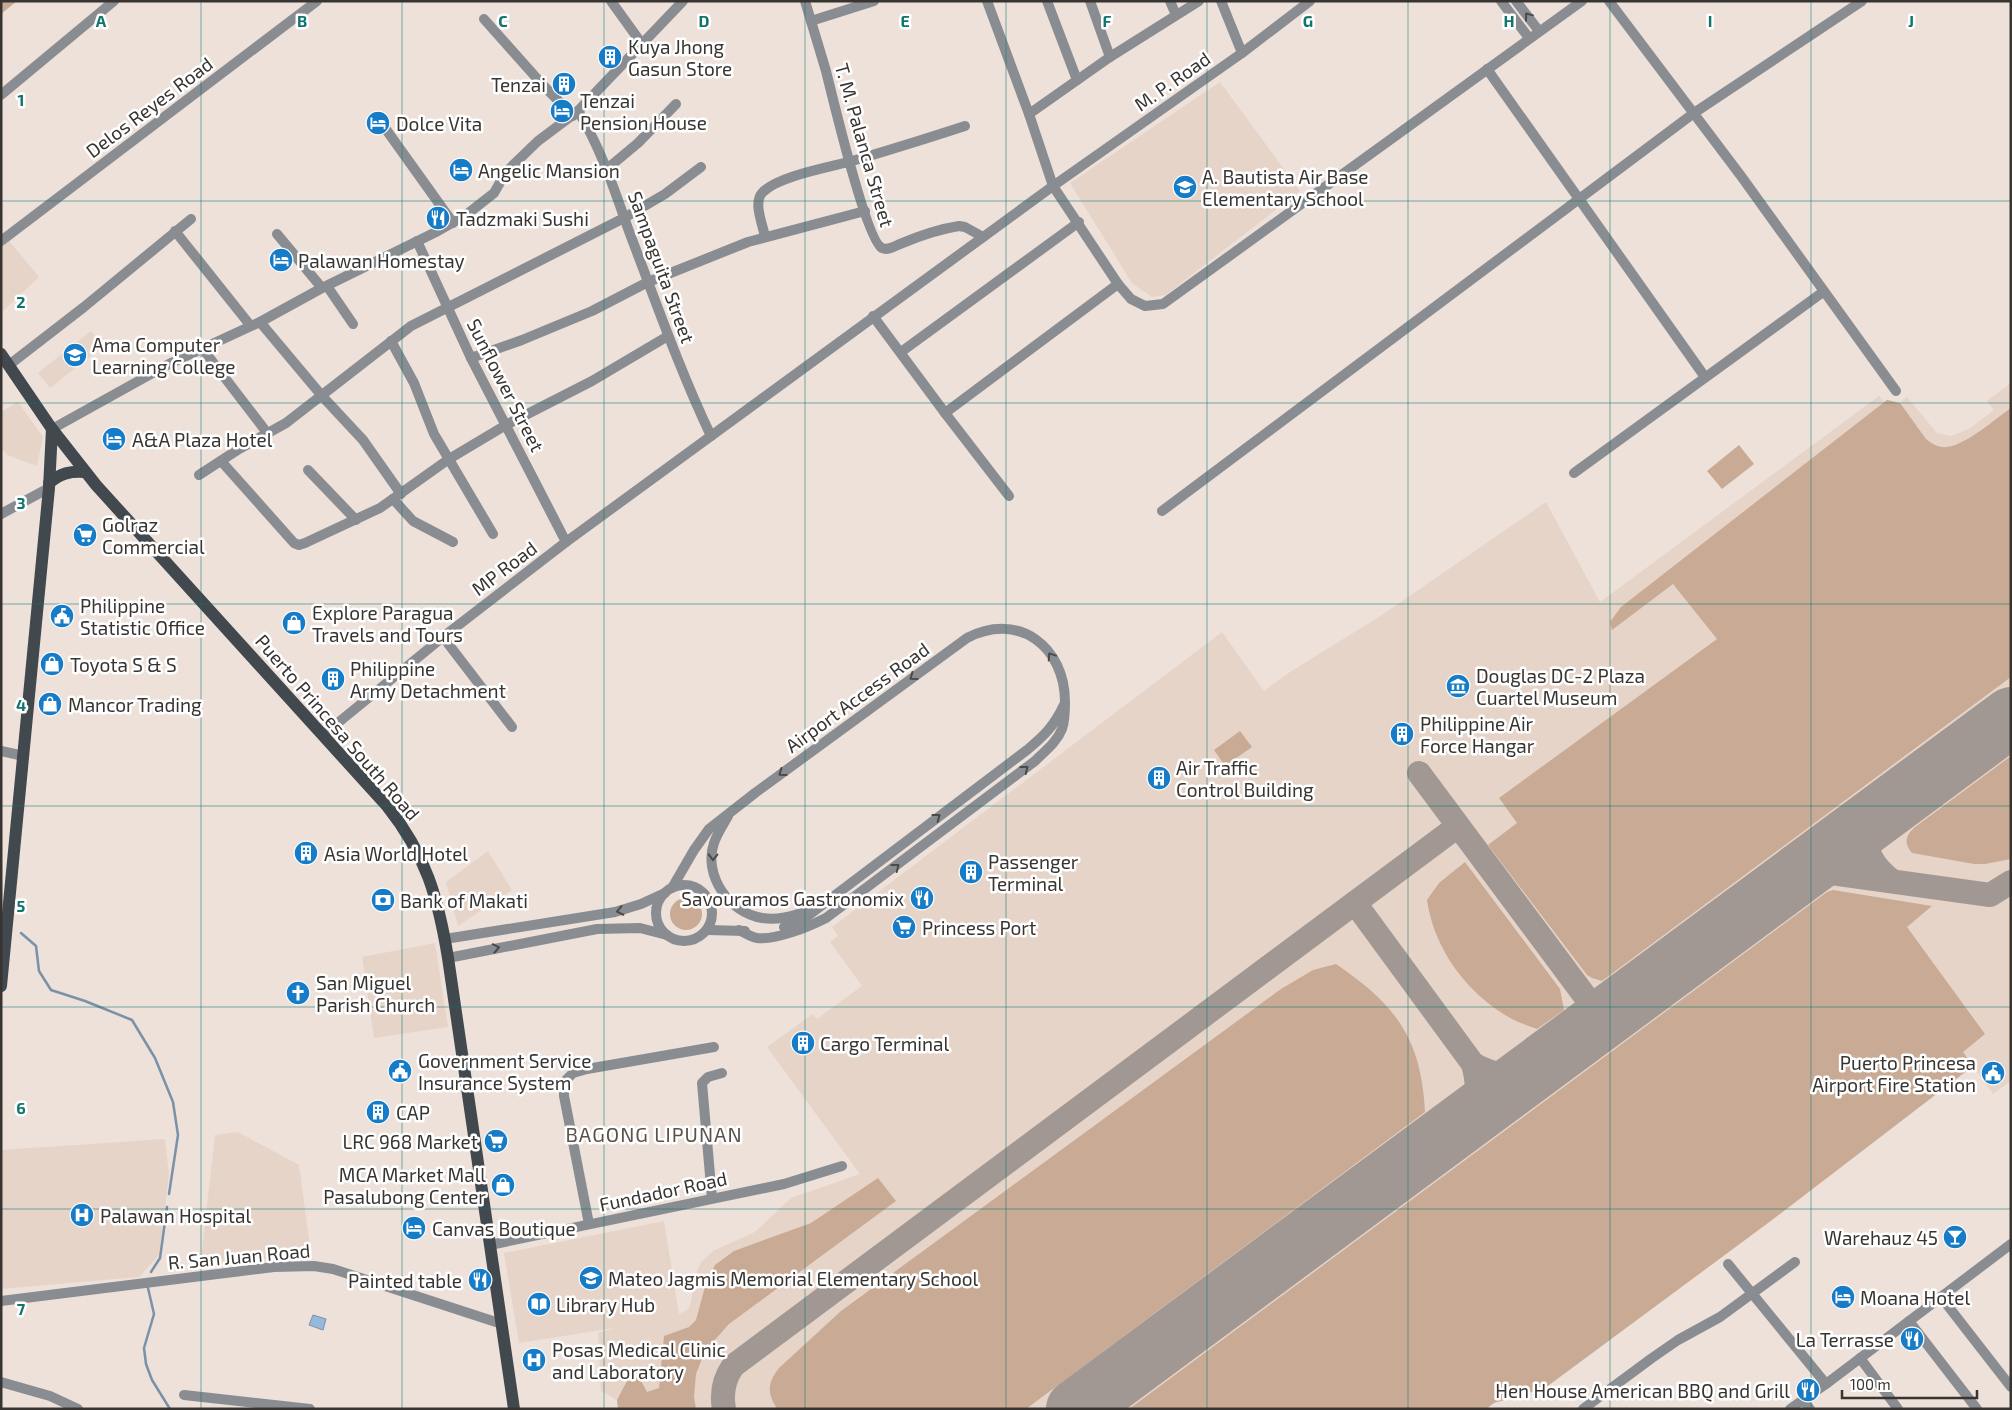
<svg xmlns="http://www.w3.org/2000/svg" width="2012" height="1410" viewBox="0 0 2012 1410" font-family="'Exo 2',sans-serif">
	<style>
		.built { fill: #e6d4c8 }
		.green { fill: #c9ab95 }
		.water { fill: #96b9db; stroke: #7a91a8 }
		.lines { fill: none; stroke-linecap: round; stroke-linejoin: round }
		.stream { stroke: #7a91a8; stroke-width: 2.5 }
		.taxiway { stroke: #a19893; stroke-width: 24 }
		.runway { stroke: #a19893; stroke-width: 60 }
		.minor { stroke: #898d91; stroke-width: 10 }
		.major { stroke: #41484e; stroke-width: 12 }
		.oneway { stroke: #4c4a49 }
		.grid { fill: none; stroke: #0f766e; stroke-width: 1; stroke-opacity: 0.55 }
		.labels { text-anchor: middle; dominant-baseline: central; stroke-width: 5; stroke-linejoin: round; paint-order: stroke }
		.poi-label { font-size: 19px; fill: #383431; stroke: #fff; text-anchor: start }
		.street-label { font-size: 19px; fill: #383431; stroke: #fff }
		.neighbourhood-label { font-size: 20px; letter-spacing: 1px; fill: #5b524b; stroke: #fff }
		.grid-label { font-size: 16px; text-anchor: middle; font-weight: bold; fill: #0f766e; stroke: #fff; stroke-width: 5; stroke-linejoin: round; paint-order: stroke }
	</style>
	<rect width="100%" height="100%" fill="#ede1da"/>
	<g class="built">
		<path d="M1220 82 1300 191 1166 295 1152 297 1132 283 1070 183Z"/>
		<path d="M9 241 39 277 1 313V247Z"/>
		<path d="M91 331 103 346 50 388 38 373Z"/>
		<path d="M2011 383V1081L1993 1094 1973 1066 1772 1220 1545 1388 1494 1403 1486 1409H618L617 1400 601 1391 598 1333 615 1328 519 1343 504 1253 664 1221 679 1314 687 1310 690 1306 697 1271 701 1262 713 1251 755 1232 791 1198 860 1174 767 1047 813 1014 817 1019 862 986 830 942 838 936 832 927 1222 632 1264 691 1290 672 1382 615 1546 502 1600 602 1879 396 1884 402 1887 400 1900 403 1907 397 1937 433 1951 436 1969 429 1994 410 1987 401Z"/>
		<path d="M18 402 43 437 37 466 7 455 1 448V412Z"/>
		<path d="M488 851 512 890 458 926 446 882Z"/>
		<path d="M435 943 448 1027 374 1038 362 957Z"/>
		<path d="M238 1132 299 1165 311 1254 200 1267 215 1135Z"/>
		<path d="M165 1139 169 1175 159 1255 139 1277 1 1289V1150Z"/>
	</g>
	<g class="green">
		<path d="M1 1H17L1 14Z"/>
		<path d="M1887 400 1900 403 1926 439C1932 444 1939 448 1947 447 1966 445 1995 419 2011 408V677L1602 981 1592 978 1587 975 1488 845 1517 823 1499 798 1717 639 1673 584 1612 630 1610 622 1621 607Z"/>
		<path d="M1739 445 1754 464 1722 489 1707 471Z"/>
		<path d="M1240 731 1252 747 1225 766 1214 750Z"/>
		<path d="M2011 756V859L1985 864H1974L1912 853C1903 843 1906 835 1915 827Z"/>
		<path d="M1465 862 1560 989 1564 1010 1537 1029C1529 1026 1520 1023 1512 1019 1468 995 1434 950 1427 900L1439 883Z"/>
		<path d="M1833 890 1932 906 1907 927 1985 1034 1963 1052 1973 1066 1772 1220 1545 1388 1494 1403 1486 1409H1129L1827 892Z"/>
		<circle cx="686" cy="914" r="16"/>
		<path d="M1336 964C1396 1005 1421 1038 1425 1112L1026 1409H777C767 1392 767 1384 779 1368L841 1311 1281 989 1313 970Z"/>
		<path d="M878 1178 896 1201 729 1324 705 1351 696 1374 694 1397 696 1409H618L617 1400 628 1379 639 1377 647 1392 659 1388 664 1336 689 1327 696 1320 706 1283 715 1265 734 1251 811 1223Z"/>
	</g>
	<path class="water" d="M313 1315 326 1319 323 1330 309 1325Z"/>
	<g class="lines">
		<g class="stream">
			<path d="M21 933 36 946 39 971 51 990 85 1001 132 1020 155 1058 173 1102 178 1135 169 1194"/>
			<path d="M151 1272 160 1258 167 1207"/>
			<path d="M148 1288 154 1314 144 1348 146 1364 152 1380 170 1409"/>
		</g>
		<g class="taxiway">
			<path d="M1419 773 1602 1019"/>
			<path d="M1862 827C1868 853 1870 864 1892 881"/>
			<path d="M1803 871 1824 872 1990 895 2011 882"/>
			<path d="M1355 903 1473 1064C1481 1094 1477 1105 1456 1128"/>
			<path d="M1473 1064C1493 1075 1511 1079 1533 1071"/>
			<path d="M724 1409C721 1393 724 1379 733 1366L1458 826"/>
		</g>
		<path class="runway" d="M1076 1409 2011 717"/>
		<g class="minor">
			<path d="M611 1 642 44"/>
			<path d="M805 1C812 24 819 48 826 71 832 95 867 242 882 248 888 251 895 246 900 244 919 236 939 229 959 226L965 227 983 237"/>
			<path d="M987 1 1029 114 1053 186 1242 53 1310 1"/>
			<path d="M1047 1 1077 80"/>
			<path d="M1090 1 1110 57"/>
			<path d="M1170 1 1176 15"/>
			<path d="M1221 1 1242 53"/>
			<path d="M1501 1 1529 38"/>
			<path d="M1516 1 1539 31"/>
			<path d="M1609 1 1741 176 1896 391"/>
			<path d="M484 19 541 83 573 116"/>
			<path d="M811 21 874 1"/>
			<path d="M1487 69 1705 377"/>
			<path d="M1 95 114 1"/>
			<path d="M578 111C602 150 615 192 630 234 656 302 680 371 711 436"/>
			<path d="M1029 114 1110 57 1199 1"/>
			<path d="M385 128 453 223"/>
			<path d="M608 168 638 143 676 104"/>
			<path d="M175 231 250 325"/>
			<path d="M277 234 322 288"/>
			<path d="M765 237C763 225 753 203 762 193 777 176 830 167 852 161 890 150 928 138 965 126"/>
			<path d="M1 241 317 1"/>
			<path d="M417 241 471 358 566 542"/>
			<path d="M327 286 353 324"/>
			<path d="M873 316 945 413 1009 496"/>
			<path d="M260 322 322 396 363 440 401 494"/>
			<path d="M391 341 414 383 434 434 493 534"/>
			<path d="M202 348 268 434"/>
			<path d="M901 352 1079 222"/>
			<path d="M471 358 522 340 592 311 648 282 748 242 865 211"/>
			<path d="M9 365 84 307 191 219"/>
			<path d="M945 413 1118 284"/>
			<path d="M52 429 169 364 260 322 322 288 438 231 466 215 494 193 506 172 538 141 578 111 683 1"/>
			<path d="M221 461 294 543 299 545 305 543 380 508 449 459 506 425 592 381 668 336"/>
			<path d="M308 470 356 520"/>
			<path d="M1574 473 1823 292"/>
			<path d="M199 475 239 449 286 423 411 326 624 218 665 194 701 167"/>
			<path d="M393 499 413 521 453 542"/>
			<path d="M1162 511 1694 113 1862 1"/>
			<path d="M1 514 49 488"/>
			<path d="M443 637 512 727"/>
			<path d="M323 735 443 637 566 542 1053 186 1118 284 1131 299 1145 306 1163 304 1582 1"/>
			<path d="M1 751 24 756"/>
			<path d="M728 816C723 825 717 834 714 843 703 875 729 913 762 918 779 921 795 915 811 910"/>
			<circle cx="684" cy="913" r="28"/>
			<path d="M672 888 694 850 709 829 755 793 967 638C1019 611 1065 647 1065 702 1065 712 1065 720 1062 729 1057 742 1045 751 1035 761L826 918C808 927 777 940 757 938 751 937 745 933 739 930"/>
			<path d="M784 927 805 918 1027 750C1045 735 1054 726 1064 705"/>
			<path d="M707 930 745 931"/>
			<path d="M445 939 615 912 641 904 665 893"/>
			<path d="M448 958 597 929 640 928 667 935"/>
			<path d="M712 1198 702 1083 708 1077 722 1073"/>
			<path d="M589 1224 564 1096V1082L573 1073 587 1069 714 1047"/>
			<path d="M490 1245 784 1184 842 1166"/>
			<path d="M1728 1264 1826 1384"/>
			<path d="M1941 1297 2011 1387"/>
			<path d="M1 1301 274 1267 314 1266 333 1269 502 1324"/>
			<path d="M1909 1321 1977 1409"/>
			<path d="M1860 1358 1898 1409"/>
			<path d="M1 1382 50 1396 78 1409"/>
			<path d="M184 1395 310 1409"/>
			<path d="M1803 1400 1810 1409"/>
			<path d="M1583 1409 1652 1358 1678 1340 1720 1317 1795 1262"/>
			<path d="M1790 1409 1826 1384 2011 1244"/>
		</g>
		<g class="major">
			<path d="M1 354 52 429 96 485 387 806C426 855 438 897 448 958L514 1409"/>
			<path d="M49 483C61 473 70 471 85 472"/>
			<path d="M1 986 49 488 52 429"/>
		</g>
	</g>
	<defs><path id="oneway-chevron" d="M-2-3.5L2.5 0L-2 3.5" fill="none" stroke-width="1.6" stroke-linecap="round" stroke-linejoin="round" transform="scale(1.25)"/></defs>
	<g class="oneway">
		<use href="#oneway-chevron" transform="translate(1528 16) rotate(-127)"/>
		<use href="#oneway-chevron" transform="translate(1051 656) rotate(-124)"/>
		<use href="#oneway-chevron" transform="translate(913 677) rotate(144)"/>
		<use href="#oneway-chevron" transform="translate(1025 769) rotate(-38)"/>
		<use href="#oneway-chevron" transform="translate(782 773) rotate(144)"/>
		<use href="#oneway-chevron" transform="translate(937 817) rotate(-37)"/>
		<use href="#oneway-chevron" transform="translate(713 857) rotate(91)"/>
		<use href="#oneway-chevron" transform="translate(896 867) rotate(-37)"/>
		<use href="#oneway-chevron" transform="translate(620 911) rotate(168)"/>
		<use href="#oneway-chevron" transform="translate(496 948) rotate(-11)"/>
	</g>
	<path class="grid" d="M201 1V1409M402 1V1409M604 1V1409M805 1V1409M1006 1V1409M1207 1V1409M1408 1V1409M1610 1V1409M1811 1V1409M1 201H2011M1 403H2011M1 604H2011M1 806H2011M1 1007H2011M1 1209H2011"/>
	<defs>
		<g id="building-disc" transform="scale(1.25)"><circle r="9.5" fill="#167cc7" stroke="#fff"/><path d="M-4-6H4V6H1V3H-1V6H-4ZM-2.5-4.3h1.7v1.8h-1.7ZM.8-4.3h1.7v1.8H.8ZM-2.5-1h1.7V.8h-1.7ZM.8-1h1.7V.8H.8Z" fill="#fff"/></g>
		<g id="hotel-disc" transform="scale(1.25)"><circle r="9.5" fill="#167cc7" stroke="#fff"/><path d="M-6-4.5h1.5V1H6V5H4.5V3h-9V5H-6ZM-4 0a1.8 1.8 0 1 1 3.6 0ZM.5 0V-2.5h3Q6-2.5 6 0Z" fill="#fff"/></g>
		<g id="school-disc" transform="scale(1.25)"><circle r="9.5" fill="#167cc7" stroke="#fff"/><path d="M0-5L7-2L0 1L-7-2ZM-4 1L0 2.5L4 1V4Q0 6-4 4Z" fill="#fff"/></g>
		<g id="restaurant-disc" transform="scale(1.25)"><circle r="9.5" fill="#167cc7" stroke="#fff"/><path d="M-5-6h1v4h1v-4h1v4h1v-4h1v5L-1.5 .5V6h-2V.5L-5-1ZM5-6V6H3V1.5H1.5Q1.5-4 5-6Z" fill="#fff"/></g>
		<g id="university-disc" transform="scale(1.25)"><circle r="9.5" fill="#167cc7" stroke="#fff"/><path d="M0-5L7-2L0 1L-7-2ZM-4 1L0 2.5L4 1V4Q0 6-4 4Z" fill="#fff"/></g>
		<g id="supermarket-disc" transform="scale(1.25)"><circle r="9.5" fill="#167cc7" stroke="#fff"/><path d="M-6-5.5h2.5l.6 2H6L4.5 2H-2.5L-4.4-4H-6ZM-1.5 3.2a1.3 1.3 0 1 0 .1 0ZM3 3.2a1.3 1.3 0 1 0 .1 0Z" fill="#fff"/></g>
		<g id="civic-disc" transform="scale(1.25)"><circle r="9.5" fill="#167cc7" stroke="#fff"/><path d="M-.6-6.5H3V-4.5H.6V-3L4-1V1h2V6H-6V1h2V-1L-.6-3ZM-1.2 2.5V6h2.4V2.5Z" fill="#fff"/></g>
		<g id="shop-disc" transform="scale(1.25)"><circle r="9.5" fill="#167cc7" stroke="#fff"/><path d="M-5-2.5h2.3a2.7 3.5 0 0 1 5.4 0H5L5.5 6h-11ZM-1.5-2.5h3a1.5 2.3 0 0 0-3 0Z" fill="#fff"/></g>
		<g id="museum-disc" transform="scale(1.25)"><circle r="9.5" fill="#167cc7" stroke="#fff"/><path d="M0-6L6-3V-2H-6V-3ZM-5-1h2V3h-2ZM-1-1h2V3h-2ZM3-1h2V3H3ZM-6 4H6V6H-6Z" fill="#fff"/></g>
		<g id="bank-disc" transform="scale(1.25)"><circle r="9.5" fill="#167cc7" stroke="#fff"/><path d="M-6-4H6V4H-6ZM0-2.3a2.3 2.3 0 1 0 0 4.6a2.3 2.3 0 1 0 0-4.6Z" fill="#fff"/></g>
		<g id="church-disc" transform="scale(1.25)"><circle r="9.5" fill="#167cc7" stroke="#fff"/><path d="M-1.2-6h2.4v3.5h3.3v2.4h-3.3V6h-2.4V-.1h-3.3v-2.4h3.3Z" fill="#fff"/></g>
		<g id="hospital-disc" transform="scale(1.25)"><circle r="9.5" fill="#167cc7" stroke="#fff"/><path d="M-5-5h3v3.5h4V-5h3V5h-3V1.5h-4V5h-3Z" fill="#fff"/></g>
		<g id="bar-disc" transform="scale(1.25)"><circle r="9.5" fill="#167cc7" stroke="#fff"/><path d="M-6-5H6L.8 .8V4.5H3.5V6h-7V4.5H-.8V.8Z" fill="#fff"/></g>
		<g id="library-disc" transform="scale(1.25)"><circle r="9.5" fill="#167cc7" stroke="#fff"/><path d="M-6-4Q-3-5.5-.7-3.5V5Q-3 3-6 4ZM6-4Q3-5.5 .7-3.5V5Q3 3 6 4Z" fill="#fff"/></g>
	</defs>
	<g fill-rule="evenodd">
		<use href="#building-disc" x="610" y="57"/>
		<use href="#building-disc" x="564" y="84"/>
		<use href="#hotel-disc" x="562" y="111"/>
		<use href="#hotel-disc" x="378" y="123"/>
		<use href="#hotel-disc" x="461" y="170"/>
		<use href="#school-disc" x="1185" y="187"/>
		<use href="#restaurant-disc" x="438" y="218"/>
		<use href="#hotel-disc" x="281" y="260"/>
		<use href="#university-disc" x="75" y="355"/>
		<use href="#hotel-disc" x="114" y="439"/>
		<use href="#supermarket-disc" x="85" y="535"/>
		<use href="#civic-disc" x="62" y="616"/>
		<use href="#shop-disc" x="294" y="623"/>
		<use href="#shop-disc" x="52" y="664"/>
		<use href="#building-disc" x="333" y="679"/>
		<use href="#museum-disc" x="1458" y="686"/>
		<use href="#shop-disc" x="50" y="704"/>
		<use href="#building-disc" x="1402" y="734"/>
		<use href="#building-disc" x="1159" y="778"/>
		<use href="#building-disc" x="306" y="853"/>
		<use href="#building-disc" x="971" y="872"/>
		<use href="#restaurant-disc" x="922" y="898"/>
		<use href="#bank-disc" x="383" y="900"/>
		<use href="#supermarket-disc" x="904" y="927"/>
		<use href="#church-disc" x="298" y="993"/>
		<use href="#building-disc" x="803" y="1043"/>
		<use href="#civic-disc" x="400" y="1071"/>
		<use href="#civic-disc" x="1993" y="1073"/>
		<use href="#building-disc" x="378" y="1112"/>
		<use href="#supermarket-disc" x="496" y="1141"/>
		<use href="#shop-disc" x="503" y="1185"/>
		<use href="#hospital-disc" x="82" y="1215"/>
		<use href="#hotel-disc" x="414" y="1228"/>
		<use href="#bar-disc" x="1955" y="1237"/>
		<use href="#school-disc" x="591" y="1278"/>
		<use href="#restaurant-disc" x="480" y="1280"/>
		<use href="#hotel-disc" x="1843" y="1297"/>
		<use href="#library-disc" x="539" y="1304"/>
		<use href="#restaurant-disc" x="1912" y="1339"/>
		<use href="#hospital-disc" x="534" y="1360"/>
		<use href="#restaurant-disc" x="1808" y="1390"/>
	</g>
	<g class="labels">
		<g class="poi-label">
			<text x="628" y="46">Kuya Jhong<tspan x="628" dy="22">Gasun Store</tspan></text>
			<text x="546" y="84" text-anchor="end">Tenzai</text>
			<text x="580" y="100">Tenzai<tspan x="580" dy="22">Pension House</tspan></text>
			<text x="396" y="123">Dolce Vita</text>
			<text x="478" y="170">Angelic Mansion</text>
			<text x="1202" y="176">A. Bautista Air Base<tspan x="1202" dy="22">Elementary School</tspan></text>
			<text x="456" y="218">Tadzmaki Sushi</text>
			<text x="298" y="260">Palawan Homestay</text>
			<text x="92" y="344">Ama Computer<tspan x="92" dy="22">Learning College</tspan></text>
			<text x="132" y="439">A&amp;A Plaza Hotel</text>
			<text x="102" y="524">Golraz<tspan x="102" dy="22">Commercial</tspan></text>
			<text x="80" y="605">Philippine<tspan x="80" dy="22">Statistic Office</tspan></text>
			<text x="312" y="612">Explore Paragua<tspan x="312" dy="22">Travels and Tours</tspan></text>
			<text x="70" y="664">Toyota S &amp; S</text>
			<text x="350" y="668">Philippine<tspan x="350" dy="22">Army Detachment</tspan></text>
			<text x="1476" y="675">Douglas DC-2 Plaza<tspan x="1476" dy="22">Cuartel Museum</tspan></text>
			<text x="68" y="704">Mancor Trading</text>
			<text x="1420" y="723">Philippine Air<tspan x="1420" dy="22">Force Hangar</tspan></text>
			<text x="1176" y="767">Air Traffic<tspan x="1176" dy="22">Control Building</tspan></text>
			<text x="324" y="853">Asia World Hotel</text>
			<text x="988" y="861">Passenger<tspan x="988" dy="22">Terminal</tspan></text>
			<text x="904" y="898" text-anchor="end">Savouramos Gastronomix</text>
			<text x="400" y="900">Bank of Makati</text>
			<text x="922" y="927">Princess Port</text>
			<text x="316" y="982">San Miguel<tspan x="316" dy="22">Parish Church</tspan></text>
			<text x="820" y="1043">Cargo Terminal</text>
			<text x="418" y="1060">Government Service<tspan x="418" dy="22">Insurance System</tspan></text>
			<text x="1976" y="1062" text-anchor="end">Puerto Princesa<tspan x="1976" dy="22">Airport Fire Station</tspan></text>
			<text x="396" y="1112">CAP</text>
			<text x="478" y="1141" text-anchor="end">LRC 968 Market</text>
			<text x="486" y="1174" text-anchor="end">MCA Market Mall<tspan x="486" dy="22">Pasalubong Center</tspan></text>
			<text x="100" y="1215">Palawan Hospital</text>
			<text x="432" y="1228">Canvas Boutique</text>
			<text x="1938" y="1237" text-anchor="end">Warehauz 45</text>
			<text x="608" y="1278">Mateo Jagmis Memorial Elementary School</text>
			<text x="462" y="1280" text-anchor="end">Painted table</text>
			<text x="1860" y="1297">Moana Hotel</text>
			<text x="556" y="1304">Library Hub</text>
			<text x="1894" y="1339" text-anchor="end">La Terrasse</text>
			<text x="552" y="1349">Posas Medical Clinic<tspan x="552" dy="22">and Laboratory</tspan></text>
			<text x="1790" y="1390" text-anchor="end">Hen House American BBQ and Grill</text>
		</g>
		<g class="street-label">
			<text transform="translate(1172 81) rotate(-35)">M. P. Road</text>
			<text transform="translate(149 107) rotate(-37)">Delos Reyes Road</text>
			<text transform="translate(865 145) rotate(74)">T. M. Palanca Street</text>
			<text transform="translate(662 267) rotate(70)">Sampaguita Street</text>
			<text transform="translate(506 385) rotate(63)">Sunflower Street</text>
			<text transform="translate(504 568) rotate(-37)">MP Road</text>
			<text transform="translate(857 697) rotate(-36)">Airport Access Road</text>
			<text transform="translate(338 727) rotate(49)">Puerto Princesa South Road</text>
			<text transform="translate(663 1191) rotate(-12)">Fundador Road</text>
			<text transform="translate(239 1256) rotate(-5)">R. San Juan Road</text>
		</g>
		<g class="neighbourhood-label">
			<text x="654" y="1134">BAGONG LIPUNAN</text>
		</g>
	</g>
	<g class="grid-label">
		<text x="101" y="27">A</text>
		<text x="302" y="27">B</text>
		<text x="503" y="27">C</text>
		<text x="704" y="27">D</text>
		<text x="905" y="27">E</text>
		<text x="1107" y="27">F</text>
		<text x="1308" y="27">G</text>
		<text x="1509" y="27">H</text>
		<text x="1710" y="27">I</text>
		<text x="1911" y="27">J</text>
		<text x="21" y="106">1</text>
		<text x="21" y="308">2</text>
		<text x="21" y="509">3</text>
		<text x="21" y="711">4</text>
		<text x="21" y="912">5</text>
		<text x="21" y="1114">6</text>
		<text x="21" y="1315">7</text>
	</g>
	<rect width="2012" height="1410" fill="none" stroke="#383431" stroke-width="5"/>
	<path d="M1842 1390v8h135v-8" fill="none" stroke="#383431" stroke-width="2.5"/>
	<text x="1850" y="1390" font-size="15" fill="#383431" stroke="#ffffff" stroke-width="4" paint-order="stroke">100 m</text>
</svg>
